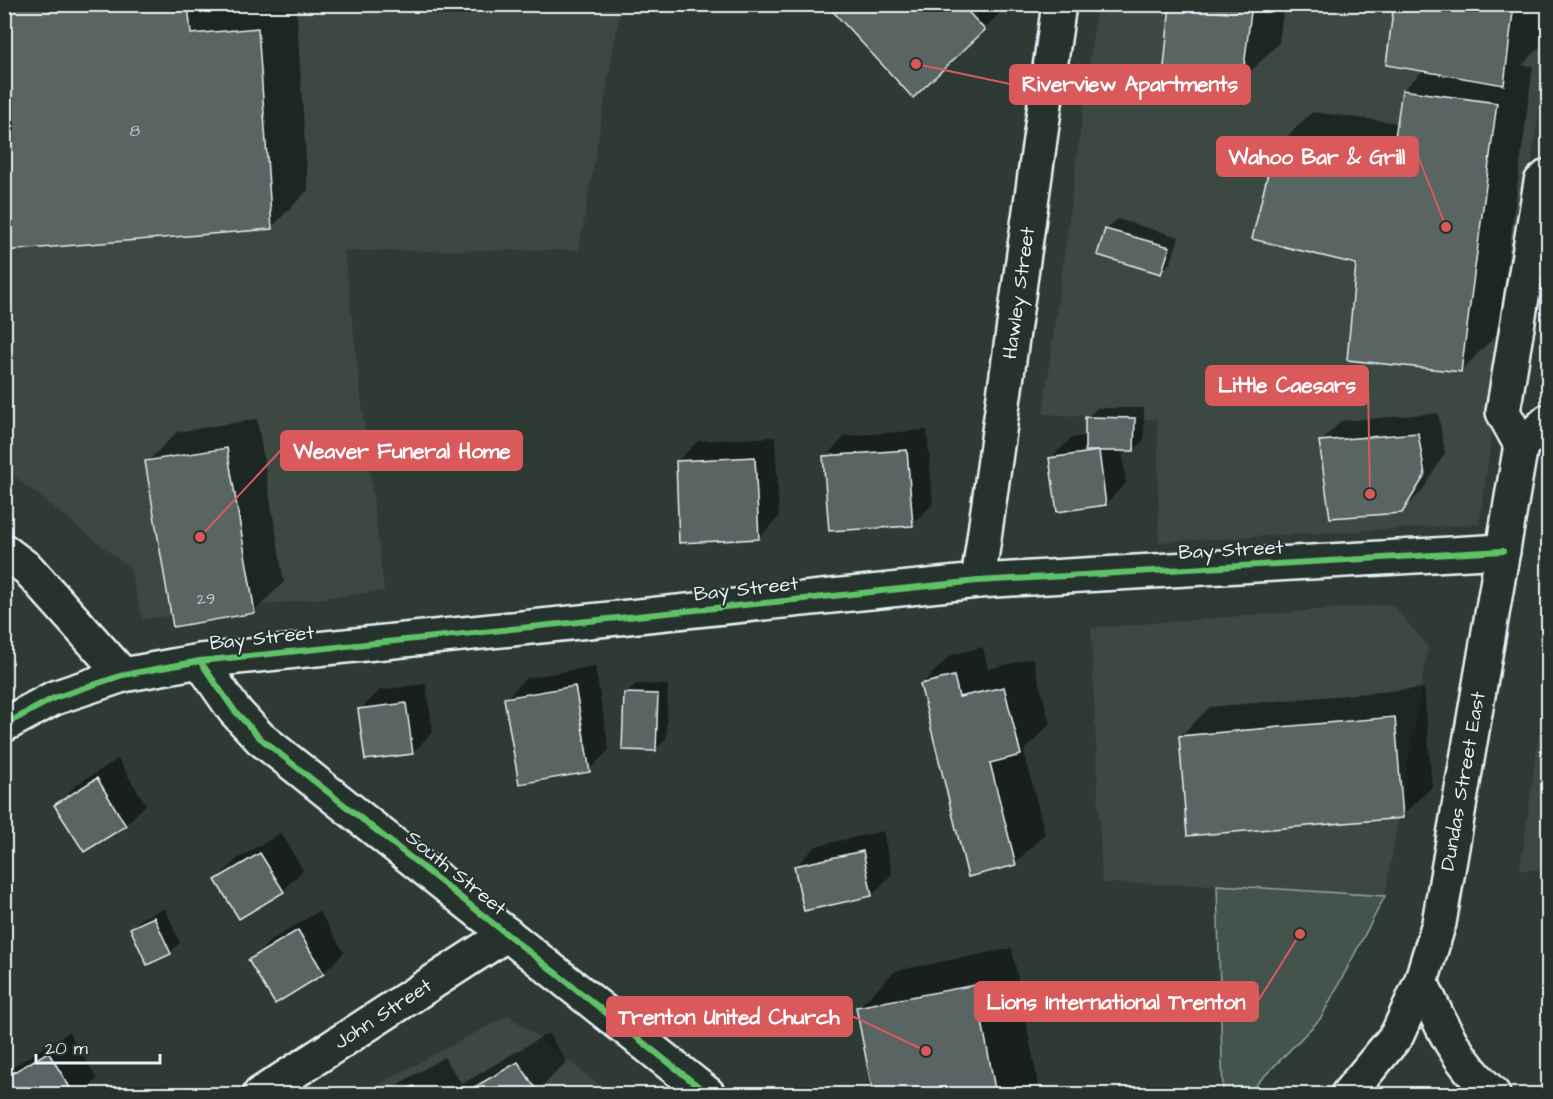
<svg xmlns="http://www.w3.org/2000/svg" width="1553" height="1099" viewBox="0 0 1553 1099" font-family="'Architects Daughter',sans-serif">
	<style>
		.built { fill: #3b4843 }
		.green { fill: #45524e; stroke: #96a2a3; stroke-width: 1.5 }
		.shadow { fill: #0007 }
		.building { fill: #596563; stroke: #e8f1f8; stroke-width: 1.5 }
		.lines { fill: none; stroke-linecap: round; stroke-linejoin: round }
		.minor-casing { stroke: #e8f1f8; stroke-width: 38 }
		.tertiary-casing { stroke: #e8f1f8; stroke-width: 38 }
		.primary-casing { stroke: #e8f1f8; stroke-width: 38 }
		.minor { stroke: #26332d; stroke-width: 33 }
		.tertiary { stroke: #26332d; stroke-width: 33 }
		.primary { stroke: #26332d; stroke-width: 33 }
		.cycleway-casing { stroke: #26332d; stroke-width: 10 }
		.cycleway { stroke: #61c268; stroke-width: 6 }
		.labels { text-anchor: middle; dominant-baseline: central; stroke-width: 4.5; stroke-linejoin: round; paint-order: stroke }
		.number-label { font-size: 16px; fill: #c4ced3 }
		.street-label { font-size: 20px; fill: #e8f1f8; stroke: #26332d }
		.leader { fill: none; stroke: #da5a5c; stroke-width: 2 }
		.callout-dot { fill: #da5a5c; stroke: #26332d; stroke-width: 2 }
		.callout { fill: #da5a5c; stroke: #da5a5c; stroke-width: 2 }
		.callout-label { font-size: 21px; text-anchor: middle; font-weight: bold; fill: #fff }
	</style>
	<rect width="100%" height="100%" fill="#2e3b35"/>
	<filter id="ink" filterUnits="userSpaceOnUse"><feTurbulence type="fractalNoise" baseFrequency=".0167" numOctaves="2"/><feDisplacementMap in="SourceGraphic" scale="12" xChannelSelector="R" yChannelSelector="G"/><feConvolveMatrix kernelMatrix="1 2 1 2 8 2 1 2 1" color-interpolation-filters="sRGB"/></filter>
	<g filter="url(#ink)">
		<g class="built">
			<path d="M4 5H621L579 250 344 251 384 591 142 619 130 568 5 469Z"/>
			<path d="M1097 5H1548V49L1479 524 1159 542 1157 420 1043 414Z"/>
			<path d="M1392 604 1428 647 1385 896 1217 885 1102 883 1091 628Z"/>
			<path d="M1548 667V871L1520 870Z"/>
			<path d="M509 1015 611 1094H360Z"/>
		</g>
		<path class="green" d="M1217 885 1385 896 1321 1018 1247 1094H1223Z"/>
		<g class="shadow">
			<path d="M4 4H296L308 190 271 228 4 249Z"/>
			<path d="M828 4H1009L984 29Z"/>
			<path d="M1171 4H1284L1279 43 1242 80Z"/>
			<path d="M1396 4H1546L1541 46 1522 65 1533 66 1498 333 1461 371 1358 263 1275 149 1312 112 1398 123 1403 90 1424 70Z"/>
			<path d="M1117 219 1179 237 1171 262 1161 272 1107 229Z"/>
			<path d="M1097 408H1144V440L1134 450H1122L1126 483 1106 504 1051 459 1071 438 1086 436 1087 418Z"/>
			<path d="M1438 413 1445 453 1422 491 1401 512 1321 442 1341 421Z"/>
			<path d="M257 419 284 582 254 612 147 462 177 432Z"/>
			<path d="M927 430 933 504 912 524 825 457 845 436Z"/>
			<path d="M775 437 779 517 759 538 677 462 698 441Z"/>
			<path d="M983 647 988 669 1033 658 1050 724 1024 751 1045 834 1015 863 922 684 951 655Z"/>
			<path d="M595 666 609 750 589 770 506 699 526 678Z"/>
			<path d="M426 684 433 732 412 753 360 710 380 690Z"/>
			<path d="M636 684 668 685 666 739 655 750 625 694Z"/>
			<path d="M1424 688 1432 787 1402 816 1180 736 1210 707Z"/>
			<path d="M118 759 146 805 125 825 56 805 76 785Z"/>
			<path d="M883 831 892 874 872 895 796 866 816 846Z"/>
			<path d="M281 833 303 870 283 891 217 880 237 859Z"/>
			<path d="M165 908 180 943 170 953 132 929 142 918Z"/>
			<path d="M319 911 344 952 324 973 275 1002 250 961 271 940Z"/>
			<path d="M1012 948 1040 1094H875L858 1008 895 971Z"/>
			<path d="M69 1032 97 1079 81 1094H4V1072Z"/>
			<path d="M548 1033 567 1062 534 1094H382L444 1057 462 1084Z"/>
		</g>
		<g class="building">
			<path d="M60 4H188L191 34 258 28 272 229 4 251V8Z"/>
			<path d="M826 4H961L985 30 913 98Z"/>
			<path d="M1170 4H1252L1242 82 1163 78Z"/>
			<path d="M1394 4H1514L1504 85 1386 65Z"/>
			<path d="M1402 90 1497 103 1461 372 1347 360 1356 264 1252 239 1274 148 1391 164Z"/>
			<path d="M1105 229 1170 247 1161 274 1097 255Z"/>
			<path d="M1085 417 1135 418 1134 451H1085Z"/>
			<path d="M1418 433 1425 475 1402 513 1330 518 1319 441Z"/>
			<path d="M227 448 255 613 173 627 145 461Z"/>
			<path d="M907 450 913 526 829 531 823 456Z"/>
			<path d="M1099 451 1106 505 1057 512 1049 458Z"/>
			<path d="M755 457 759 539 679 543 676 461Z"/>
			<path d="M954 676 959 697 1004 687 1021 755 990 763 1016 865 968 877 920 684Z"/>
			<path d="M575 686 590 772 519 784 504 698Z"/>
			<path d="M624 693 658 694 656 751 622 750Z"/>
			<path d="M406 703 413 754 365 760 358 709Z"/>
			<path d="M1395 717 1403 818 1187 836 1179 736Z"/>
			<path d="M97 778 126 826 84 852 54 805Z"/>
			<path d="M863 851 872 896 804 911 794 866Z"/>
			<path d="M260 853 284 892 239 919 215 880Z"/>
			<path d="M154 917 171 954 147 965 130 928Z"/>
			<path d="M298 930 324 974 275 1004 248 960Z"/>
			<path d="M975 985 996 1094H873L856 1007Z"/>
			<path d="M48 1052 74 1094H4V1078Z"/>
			<path d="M518 1062 538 1092 534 1094H462Z"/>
			<path d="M414 1086 420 1094H400Z"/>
		</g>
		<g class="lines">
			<g class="minor-casing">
				<g id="minor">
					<path d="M4 551 28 569 123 675"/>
					<path d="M978 581 1059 4"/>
					<path d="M200 661 234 710 260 738 708 1094"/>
					<path d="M260 1094 507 934"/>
				</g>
			</g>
			<g class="tertiary-casing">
				<path id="tertiary" d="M4 725 54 698 123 675 200 661 978 581 1503 551"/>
			</g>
			<g class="primary-casing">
				<g id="primary">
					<path d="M1521 445 1548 421"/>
					<path d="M1421 982C1442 1027 1456 1060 1493 1094"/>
					<path d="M1348 1094 1397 1035 1421 982 1439 923 1521 445 1503 412 1541 182 1548 176"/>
				</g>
			</g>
			<use href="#minor" class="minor"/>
			<use href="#tertiary" class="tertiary"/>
			<use href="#primary" class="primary"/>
			<g class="cycleway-casing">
				<g id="cycleway">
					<path d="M200 661 234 710 260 738 708 1094"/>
					<path d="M4 725 54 698 123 675 200 661 978 581 1503 551"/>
				</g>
			</g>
			<use href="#cycleway" class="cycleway"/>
		</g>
	</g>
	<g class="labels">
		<g class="number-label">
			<text x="135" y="131">8</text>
			<text x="206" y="599">29</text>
		</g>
		<g class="street-label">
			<text transform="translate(1019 293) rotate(-82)">Hawley Street</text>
			<text transform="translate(1231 550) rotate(-3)">Bay Street</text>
			<text transform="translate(746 589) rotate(-6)">Bay Street</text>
			<text transform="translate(262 638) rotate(-6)">Bay Street</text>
			<text transform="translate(1463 781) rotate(-80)">Dundas Street East</text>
			<text transform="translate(456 873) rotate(39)">South Street</text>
			<text transform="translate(383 1014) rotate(-33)">John Street</text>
		</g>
	</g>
	<path class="leader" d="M916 64L1010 84M1446 227L1418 156M1370 494L1368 385M200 537L281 450M1300 934L1258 1001M926 1051L852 1016"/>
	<g class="callout-dot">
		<circle cx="916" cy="64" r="6"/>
		<circle cx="1446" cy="227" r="6"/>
		<circle cx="1370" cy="494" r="6"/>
		<circle cx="200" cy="537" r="6"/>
		<circle cx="1300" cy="934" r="6"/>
		<circle cx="926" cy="1051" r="6"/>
	</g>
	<g class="callout">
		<rect x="1010" y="65" width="240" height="39" rx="6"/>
		<rect x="1217" y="137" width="201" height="39" rx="6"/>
		<rect x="1206" y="366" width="162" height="39" rx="6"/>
		<rect x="281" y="431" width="241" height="39" rx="6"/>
		<rect x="975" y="982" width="283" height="39" rx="6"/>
		<rect x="607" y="997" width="245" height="39" rx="6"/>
	</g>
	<g class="callout-label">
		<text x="1130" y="91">Riverview Apartments</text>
		<text x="1317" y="164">Wahoo Bar &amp; Grill</text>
		<text x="1287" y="392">Little Caesars</text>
		<text x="402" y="458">Weaver Funeral Home</text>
		<text x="1116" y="1009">Lions International Trenton</text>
		<text x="729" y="1024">Trenton United Church</text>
	</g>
	<rect width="1553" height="1099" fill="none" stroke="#26332d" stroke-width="24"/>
	<rect x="12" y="12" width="1529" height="1075" fill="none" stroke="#e8f1f8" stroke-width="2" filter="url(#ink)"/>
	<path d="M36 1054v9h124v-9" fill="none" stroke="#e8f1f8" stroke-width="3"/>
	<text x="45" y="1054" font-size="18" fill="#e8f1f8" stroke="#26332d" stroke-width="4.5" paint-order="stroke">20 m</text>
</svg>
